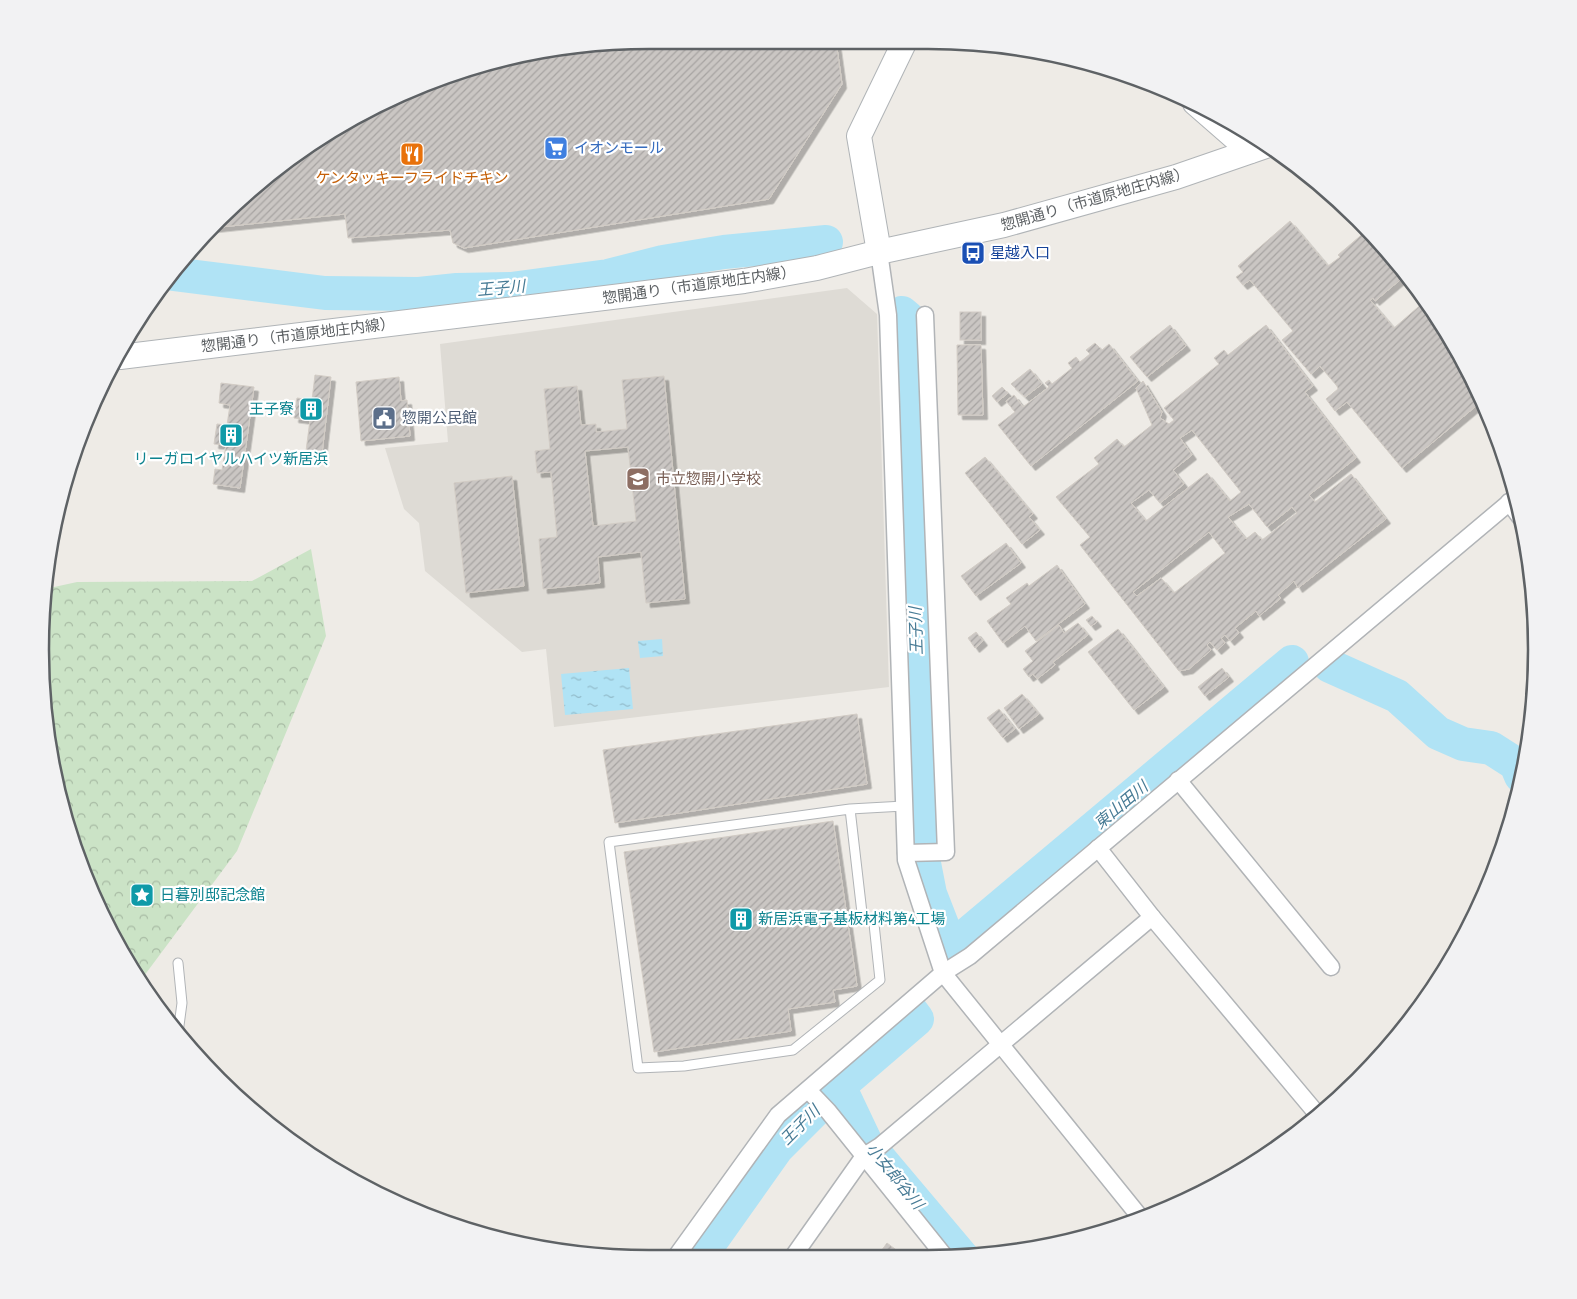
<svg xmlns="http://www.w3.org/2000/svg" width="1577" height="1299" viewBox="0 0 1577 1299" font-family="'Fira Sans Condensed','Noto Sans JP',sans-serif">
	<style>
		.education { fill: #dedbd5 }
		.forest { fill: url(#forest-crowns) }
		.water { fill: url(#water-ripples) }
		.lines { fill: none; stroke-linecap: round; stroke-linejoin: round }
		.river { stroke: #b0e3f5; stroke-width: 34 }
		.building { fill: url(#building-hatch); stroke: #d2ccc5; fill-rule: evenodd; filter: url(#shadow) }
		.lane-casing { stroke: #b1b4b7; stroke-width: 11 }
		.street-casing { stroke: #b1b4b7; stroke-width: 19 }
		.secondary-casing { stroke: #b0b4b7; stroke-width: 26 }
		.lane { stroke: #fff; stroke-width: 9 }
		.street { stroke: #fff; stroke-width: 16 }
		.secondary { stroke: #fff; stroke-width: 24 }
		.labels { text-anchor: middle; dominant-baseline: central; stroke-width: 4.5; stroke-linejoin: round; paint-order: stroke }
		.shop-label { font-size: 15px; fill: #366cbe; stroke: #fff; text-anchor: start }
		.food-label { font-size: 15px; fill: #c56008; stroke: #fff }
		.street-label { font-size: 15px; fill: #5e6265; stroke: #fff }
		.transit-label { font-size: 15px; fill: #164399; stroke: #fff; text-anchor: start }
		.culture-label { font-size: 15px; fill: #0d838f; stroke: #fff; text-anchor: start }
		.service-label { font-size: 15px; fill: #4e5e75; stroke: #fff; text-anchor: start }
		.education-label { font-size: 15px; fill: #785e54; stroke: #fff; text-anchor: start }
		.water-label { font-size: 16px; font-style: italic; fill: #477b95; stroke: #fff }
		.rim { fill: none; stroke: #5e6265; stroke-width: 2.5 }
	</style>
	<defs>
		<pattern id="forest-crowns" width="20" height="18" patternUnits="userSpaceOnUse" patternTransform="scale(1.25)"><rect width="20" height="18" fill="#cbe3c6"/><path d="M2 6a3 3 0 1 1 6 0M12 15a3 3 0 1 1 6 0" fill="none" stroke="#a8bba4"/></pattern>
		<pattern id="water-ripples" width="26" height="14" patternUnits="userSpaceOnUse" patternTransform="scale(1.25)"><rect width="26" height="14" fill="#b0e3f5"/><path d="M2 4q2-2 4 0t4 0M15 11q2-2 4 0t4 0" fill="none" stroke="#92bbca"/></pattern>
		<pattern id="building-hatch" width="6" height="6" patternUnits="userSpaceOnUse" patternTransform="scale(1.25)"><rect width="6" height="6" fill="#cac6c3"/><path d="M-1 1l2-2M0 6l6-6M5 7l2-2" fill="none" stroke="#a7a4a2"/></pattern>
		<filter id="shadow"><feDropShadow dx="4.5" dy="4.5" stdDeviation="0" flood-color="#0004"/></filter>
	</defs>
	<rect width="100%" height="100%" fill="#eeebe6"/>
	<path class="education" d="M847 288 877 314 889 687 554 727 546 649 522 652 425 571 419 523 404 509 385 448 448 442 440 344Z"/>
	<path class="forest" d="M311 549 326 636 237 851 141 980 103 919 52 768 41 609 45 589 77 582 252 581Z"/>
	<g class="water">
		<path d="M662 639 663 656 640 658 638 641Z"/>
		<path d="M629 668 633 709 565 715 561 674Z"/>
	</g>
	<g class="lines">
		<g class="river">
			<path d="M173 274 325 293 419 294 457 290 511 289 608 276 663 262 724 252 826 242"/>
			<path d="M902 313 908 318 922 853 930 894 951 948 1292 662"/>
			<path d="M1330 666 1397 696 1438 733 1463 744 1491 748 1516 764 1521 776"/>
			<path d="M839 1086 866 1143 963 1258"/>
			<path d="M699 1258 777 1148 839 1086 917 1019 911 1011"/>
		</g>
	</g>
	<g class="building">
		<path d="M650 40 836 41 842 84 769 199 464 248 453 243 450 230 348 238 345 214 211 228 219 218 345 122 492 61Z"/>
		<path d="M1290 221 1328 266 1340 257 1338 255 1366 231 1407 274 1375 301 1373 298 1370 300 1394 328 1425 301 1474 380 1482 401 1402 468 1347 402 1335 411 1326 399 1338 389 1337 386 1320 366 1311 374 1282 340 1293 331 1250 280 1243 285 1236 277 1243 272 1238 266Z"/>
		<rect x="960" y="312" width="21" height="28"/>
		<path d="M1170 325 1186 346 1147 377 1130 357Z"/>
		<path d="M1266 325 1313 386 1305 392 1356 458 1309 495 1315 502 1351 474 1386 519 1298 588 1294 581 1278 595 1281 598 1259 616 1256 611 1235 628 1239 633 1230 641 1225 635 1221 638 1225 643 1217 650 1210 642 1207 645 1211 650 1189 669 1179 671 1080 545 1090 537 1056 497 1099 464 1094 458 1117 439 1124 447 1152 425 1136 388 1143 381 1162 412 1160 418 1169 424 1174 420 1164 408 1219 364 1214 358 1224 350 1228 355ZM1192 430 1241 492 1230 501 1207 473 1146 521 1131 503 1149 490 1160 503 1184 484 1173 470 1192 455 1180 438ZM1249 504 1267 527 1292 507 1297 513 1262 540 1255 532 1246 539 1228 517ZM1209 532 1225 553 1174 593 1161 578 1137 596 1133 592Z"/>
		<path d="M1095 343 1102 350 1109 344 1138 381 1031 466 998 425 1015 412 1006 401 1014 395 1023 407 1049 387 1045 383 1049 380 1052 384 1072 368 1068 363 1076 357 1080 362 1090 354 1086 350Z"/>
		<path d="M957 345H981L983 415H958Z"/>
		<path d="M1030 369 1042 384 1025 397 1011 384Z"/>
		<path d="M315 375 331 377 322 453 306 451 310 420 294 418 297 398 312 400Z"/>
		<path d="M664 376 685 599 646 603 641 552 598 557 600 583 543 589 539 539 557 537 551 472 537 473 535 451 550 449 544 389 577 386 581 425 596 424V432L627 429 622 380ZM628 447 636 521 593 526 585 451Z"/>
		<path d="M399 377 401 401 407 400 410 436 361 441 356 382Z"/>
		<path d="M221 383 254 387 240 488 213 484 215 469 222 470 226 445 214 444 217 424 227 425 230 405 219 403Z"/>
		<path d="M1002 387 1008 393 997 402 992 396Z"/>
		<path d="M985 457 1033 514 1029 517 1040 530 1022 544 965 473Z"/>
		<path d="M512 476 524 586 466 593 454 483Z"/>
		<path d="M1006 543 1021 563 976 596 961 576Z"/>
		<path d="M1057 565 1085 604 1036 641 1025 626 1003 643 987 621 1011 604 1006 598 1027 583 1029 586Z"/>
		<path d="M1092 616 1097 622 1091 626 1086 620Z"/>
		<path d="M1078 623 1088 635 1053 662 1055 665 1037 679 1033 674 1029 677 1023 669 1033 661 1025 651 1059 625 1064 633Z"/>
		<path d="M1118 629 1164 687 1134 710 1088 652Z"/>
		<path d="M976 632 983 641 975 648 968 638Z"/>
		<path d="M1222 668 1229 677 1205 696 1198 687Z"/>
		<path d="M1022 694 1039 714 1019 729 1004 708Z"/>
		<path d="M999 709 1015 729 1003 738 987 718Z"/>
		<path d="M857 714 867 784 615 823 603 750Z"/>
		<path d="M833 821 857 986 833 990 835 1002 788 1009 791 1031 654 1052 624 852Z"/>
		<path d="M887 1243 907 1258H876Z"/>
	</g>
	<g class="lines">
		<g class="lane-casing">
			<g id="lane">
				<path d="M850 809 862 913 874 924 880 980 793 1050 684 1066 638 1068 609 842 850 809 904 806"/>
				<path d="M178 963 182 1003 178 1033"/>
			</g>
		</g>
		<g class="street-casing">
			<g id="street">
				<path d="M879 252 888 315 906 860 943 973 1140 1217"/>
				<path d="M1509 502 1520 517"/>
				<path d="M1178 780 1331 967"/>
				<path d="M1098 848 1152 917 1318 1115"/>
				<path d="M906 853 946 852 925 315"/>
				<path d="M808 1090 828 1111 946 1258"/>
				<path d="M675 1258 778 1115 943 973 970 956 1517 496"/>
				<path d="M792 1258 864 1156 880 1146 1152 917"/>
			</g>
		</g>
		<g class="secondary-casing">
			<g id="secondary">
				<path d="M1195 103 1250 151"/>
				<path d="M879 252 859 136 905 41"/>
				<path d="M120 357 744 281 817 268 879 252 1004 225 1176 177 1266 146"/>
			</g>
		</g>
		<use href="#lane" class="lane"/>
		<use href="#street" class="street"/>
		<use href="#secondary" class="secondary"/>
	</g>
	<defs>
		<g id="supermarket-square" transform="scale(1.25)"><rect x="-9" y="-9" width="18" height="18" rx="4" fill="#3f7fe0" stroke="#fff"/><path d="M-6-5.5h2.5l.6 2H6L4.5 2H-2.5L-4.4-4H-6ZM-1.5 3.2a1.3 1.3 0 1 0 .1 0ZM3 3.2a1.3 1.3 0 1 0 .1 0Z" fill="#fff"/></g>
		<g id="restaurant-square" transform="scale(1.25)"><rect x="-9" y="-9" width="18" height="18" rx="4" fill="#e8710a" stroke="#fff"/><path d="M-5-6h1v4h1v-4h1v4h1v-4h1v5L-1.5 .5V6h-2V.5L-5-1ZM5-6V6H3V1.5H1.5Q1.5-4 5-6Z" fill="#fff"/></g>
		<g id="bus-square" transform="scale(1.25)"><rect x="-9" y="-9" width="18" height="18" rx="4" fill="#1a4fb4" stroke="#fff"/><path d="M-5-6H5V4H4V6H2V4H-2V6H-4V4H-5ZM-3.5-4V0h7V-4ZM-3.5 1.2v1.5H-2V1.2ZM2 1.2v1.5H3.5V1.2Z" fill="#fff"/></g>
		<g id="building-square" transform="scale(1.25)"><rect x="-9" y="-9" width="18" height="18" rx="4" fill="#0f9aa8" stroke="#fff"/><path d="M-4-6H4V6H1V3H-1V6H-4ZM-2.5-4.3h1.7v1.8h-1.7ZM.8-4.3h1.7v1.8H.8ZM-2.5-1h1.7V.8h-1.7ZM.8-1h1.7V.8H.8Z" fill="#fff"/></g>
		<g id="civic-square" transform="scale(1.25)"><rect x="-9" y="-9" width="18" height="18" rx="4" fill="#5c6f8a" stroke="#fff"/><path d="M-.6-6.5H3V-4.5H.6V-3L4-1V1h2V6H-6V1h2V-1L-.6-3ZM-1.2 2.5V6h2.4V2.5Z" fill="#fff"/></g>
		<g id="school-square" transform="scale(1.25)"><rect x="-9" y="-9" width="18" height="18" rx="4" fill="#8d6e63" stroke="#fff"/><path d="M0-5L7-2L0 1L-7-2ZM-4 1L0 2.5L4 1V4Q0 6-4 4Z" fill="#fff"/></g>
		<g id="sight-square" transform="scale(1.25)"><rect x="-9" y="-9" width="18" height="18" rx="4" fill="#0f9aa8" stroke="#fff"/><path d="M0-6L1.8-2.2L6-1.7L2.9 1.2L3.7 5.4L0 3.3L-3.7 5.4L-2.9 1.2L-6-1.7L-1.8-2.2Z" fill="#fff"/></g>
	</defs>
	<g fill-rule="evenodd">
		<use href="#supermarket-square" x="556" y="148"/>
		<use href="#restaurant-square" x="412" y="154"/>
		<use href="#bus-square" x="973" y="253"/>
		<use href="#building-square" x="311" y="409"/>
		<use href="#civic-square" x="384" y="418"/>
		<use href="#building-square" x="231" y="435"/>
		<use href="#school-square" x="638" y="479"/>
		<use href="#sight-square" x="142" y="895"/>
		<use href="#building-square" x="741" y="919"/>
	</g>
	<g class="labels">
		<g class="shop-label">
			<text x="574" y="148">イオンモール</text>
		</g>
		<g class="food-label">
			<text x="412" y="178">ケンタッキーフライドチキン</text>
		</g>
		<g class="street-label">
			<text transform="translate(1095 199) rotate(-16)">惣開通り（市道原地庄内線）</text>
			<text transform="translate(699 285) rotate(-8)">惣開通り（市道原地庄内線）</text>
			<text transform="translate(298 335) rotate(-7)">惣開通り（市道原地庄内線）</text>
		</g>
		<g class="transit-label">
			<text x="990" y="253">星越入口</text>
		</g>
		<g class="culture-label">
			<text x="294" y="409" text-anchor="end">王子寮</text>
			<text x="231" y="459" text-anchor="middle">リーガロイヤルハイツ新居浜</text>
			<text x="160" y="895">日暮別邸記念館</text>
			<text x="758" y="919">新居浜電子基板材料第4工場</text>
		</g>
		<g class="service-label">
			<text x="402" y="418">惣開公民館</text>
		</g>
		<g class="education-label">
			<text x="656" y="479">市立惣開小学校</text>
		</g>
		<g class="water-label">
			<text transform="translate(501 288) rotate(-5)">王子川</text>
			<text transform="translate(916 631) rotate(-92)">王子川</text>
			<text transform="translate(1121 805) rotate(-40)">東山田川</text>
			<text transform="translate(800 1125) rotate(-45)">王子川</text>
			<text transform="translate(895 1176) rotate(51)">小女郎谷川</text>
		</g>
	</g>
	<path d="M0 0H1577V1299H0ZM649 49H928A600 600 0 0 1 1528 649V650A600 600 0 0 1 928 1250H649A600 600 0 0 1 49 650V649A600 600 0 0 1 649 49Z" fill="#f2f2f3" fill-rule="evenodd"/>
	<path class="rim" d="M649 49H928A600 600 0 0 1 1528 649V650A600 600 0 0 1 928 1250H649A600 600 0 0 1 49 650V649A600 600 0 0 1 649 49Z"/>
</svg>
